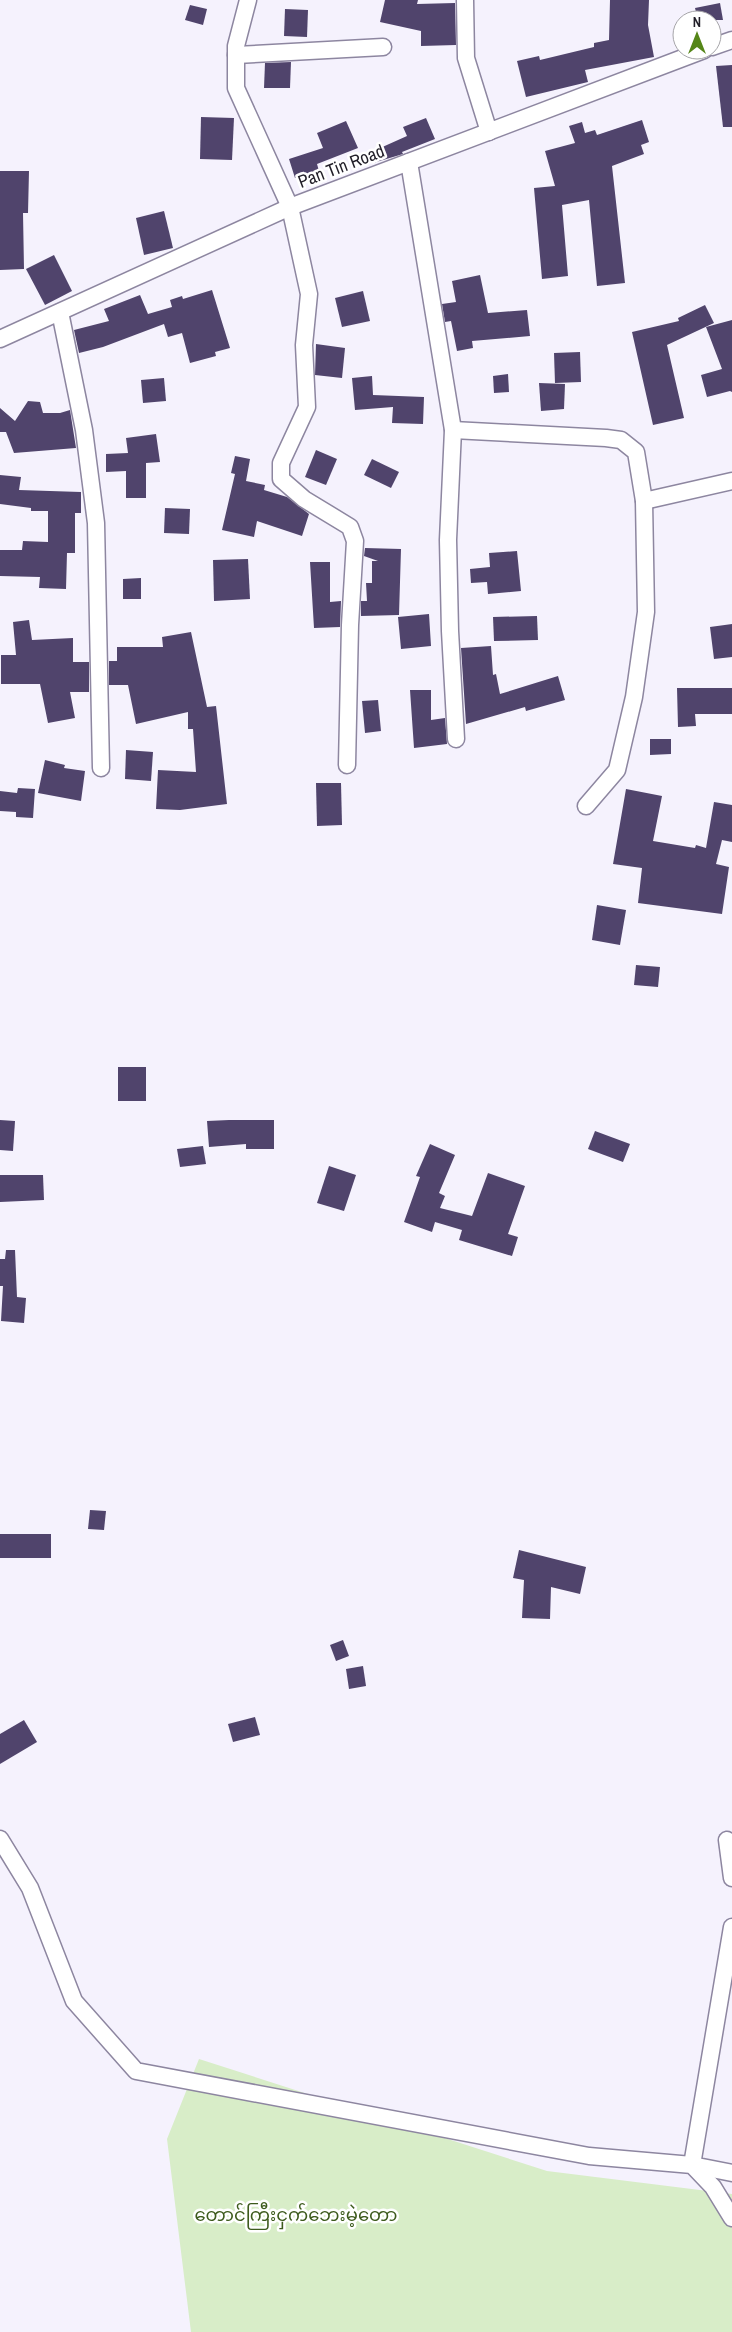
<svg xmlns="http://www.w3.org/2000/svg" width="732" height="2332" viewBox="0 0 732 2332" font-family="'Archivo Narrow','Noto Sans Myanmar',sans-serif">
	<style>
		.green { fill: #d8edc8 }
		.building { fill: #50446c }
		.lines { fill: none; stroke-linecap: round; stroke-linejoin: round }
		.minor-casing { stroke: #8d86a0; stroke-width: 19 }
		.minor { stroke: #fff; stroke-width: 16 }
		.labels { text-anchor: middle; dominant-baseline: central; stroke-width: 5; stroke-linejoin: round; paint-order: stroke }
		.street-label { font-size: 18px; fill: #211e28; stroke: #fff }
		.park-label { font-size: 18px; fill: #3d5b1d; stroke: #fff }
	</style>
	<rect width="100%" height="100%" fill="#f5f2fd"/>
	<path class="green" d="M199 2059 547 2171 732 2194V2332H191L167 2139Z"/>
	<g class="building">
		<path d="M385 0H418L417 4 455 3 456 45 421 46V31L380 22Z"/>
		<path d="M610 0H649L648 25 654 57 585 70 588 82 526 97 517 61 539 56 540 60 594 47V43L609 40Z"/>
		<path d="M720 3 723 20H698L695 8Z"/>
		<path d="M190 5 207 9 203 25 185 20Z"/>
		<path d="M285 9 308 10 307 37 284 36Z"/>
		<path d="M291 62 290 88H264L265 63Z"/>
		<path d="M732 65V127H723L716 66Z"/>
		<path d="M201 117 234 118 232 160 200 159Z"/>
		<path d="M426 118 435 139 402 152 403 154 373 163 369 153 407 136 403 127Z"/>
		<path d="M642 120 649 142 641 145 644 154 612 166 625 283 597 286 589 200 562 205 568 276 542 279 534 188 555 186 545 151 575 143 569 126 582 122 585 133 595 130 597 135Z"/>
		<path d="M346 121 358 148 317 164 319 171 295 178 289 159 323 148 317 133Z"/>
		<path d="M0 171H29L28 213H23L24 269 0 270Z"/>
		<path d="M164 211 173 248 144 255 136 218Z"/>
		<path d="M54 255 72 291 45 305 26 269Z"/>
		<path d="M480 275 488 313 527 310 530 336 472 341 473 348 457 351 451 321 445 322 442 304 456 302 452 281Z"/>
		<path d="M212 290 230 348 215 352 216 356 190 363 182 333 168 337 164 324 103 347 79 353 74 330 109 321 104 309 140 295 148 314 172 307 170 300 182 296 183 299Z"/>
		<path d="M363 291 370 321 342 327 335 298Z"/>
		<path d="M705 305 714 323 667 345 684 418 653 425 632 332 679 321 678 318Z"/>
		<path d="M732 320V392L730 391 707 397 701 375 722 369 706 327Z"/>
		<path d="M316 344 345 348 342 378 315 375Z"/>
		<path d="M580 352 581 382 555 383 554 353Z"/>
		<path d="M508 374 509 392 494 393 493 376Z"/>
		<path d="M372 376 373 395 424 397 423 424 392 423 393 407 355 410 352 378Z"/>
		<path d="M164 378 166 401 143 403 141 380Z"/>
		<path d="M539 383 565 384 564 409 541 411Z"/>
		<path d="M28 401 40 402 43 413H60L70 410 76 448 14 453 6 432H0V408L15 421Z"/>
		<path d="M156 434 160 462 146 463V498H126V471L106 472V454L128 453 126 438Z"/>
		<path d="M316 450 337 459 326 485 305 477Z"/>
		<path d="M235 456 250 459 246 481 265 485 264 490 287 497 309 514 302 536 257 521 254 537 222 530 235 474 231 473Z"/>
		<path d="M372 459 399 472 391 488 364 475Z"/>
		<path d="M0 475 21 477 19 490 81 492V513H75V553H67L66 589 39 588 40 577 0 576V550H22L23 541 48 542V511H31V508L0 504Z"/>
		<path d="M165 508 190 509 189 534 164 533Z"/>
		<path d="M365 548 401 549 399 615 361 616V601H367L366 583H372V561H378L364 556Z"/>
		<path d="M517 551 521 591 488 594 487 582 471 583 470 569 490 567 489 553Z"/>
		<path d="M248 559 250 599 214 601 213 560Z"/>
		<path d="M310 562H330V602L341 601 340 627 314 628Z"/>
		<path d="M141 578V599H123V579Z"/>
		<path d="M429 614 431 646 401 649 398 617Z"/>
		<path d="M537 616 538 640 494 641 493 617Z"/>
		<path d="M29 620 32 640 73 638V662H89V692H70L75 718 48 723 40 684H1V655H16L13 622Z"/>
		<path d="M732 624V657L714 659 710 627Z"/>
		<path d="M191 632 207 707 216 706 227 804 180 810 156 809 158 770 196 772 193 729H188V712L136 724 128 685H109V661H117V647H163L162 637Z"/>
		<path d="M491 646 493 675 496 674 500 694 558 676 565 700 526 711 525 707 466 724 461 648Z"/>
		<path d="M677 688H732V714H695L696 726 678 727Z"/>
		<path d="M410 690H431V720L445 718 447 744 414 748Z"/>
		<path d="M378 700 381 731 365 733 362 701Z"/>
		<path d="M650 739H671V754L650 755Z"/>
		<path d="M126 750 153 752 151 781 125 779Z"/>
		<path d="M45 760 65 765 64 768 85 771 81 801 38 793Z"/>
		<path d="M316 783H341L342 825 317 826Z"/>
		<path d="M18 788 35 789 33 818 16 817V812L0 811V791L17 793Z"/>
		<path d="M626 789 662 796 653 841 695 848 696 845 706 848 714 802 732 805V842L722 840 716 864 729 867 722 914 638 903 642 868 613 864Z"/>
		<path d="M597 905 626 910 620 945 592 940Z"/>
		<path d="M636 965 660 967 658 987 634 985Z"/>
		<rect x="118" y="1067" width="28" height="34"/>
		<path d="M0 1120 15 1121 13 1151 0 1150Z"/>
		<path d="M229 1120H274V1149H246V1144L209 1147 207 1121Z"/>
		<path d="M595 1131 630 1144 623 1162 588 1149Z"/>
		<path d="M430 1144 455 1155 439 1193 445 1196 440 1208 472 1216 488 1173 525 1186 508 1234 518 1237 512 1256 459 1240 462 1230 435 1222 432 1232 404 1222 420 1177 416 1176Z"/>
		<path d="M203 1146 206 1164 180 1167 177 1149Z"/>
		<path d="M329 1166 356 1175 344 1211 317 1203Z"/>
		<path d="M0 1175H43L44 1200 0 1202Z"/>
		<path d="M6 1250H15L17 1297 26 1298 24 1323 1 1321 3 1286H0V1259H5Z"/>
		<path d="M90 1510 106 1511 104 1530 88 1529Z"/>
		<rect x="0" y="1534" width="51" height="24"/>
		<path d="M519 1550 586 1567 580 1594 551 1587 550 1619 522 1618 524 1580 513 1578Z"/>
		<path d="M343 1640 349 1656 336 1661 330 1645Z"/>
		<path d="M363 1666 366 1686 349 1689 346 1669Z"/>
		<path d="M255 1717 260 1735 233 1742 228 1724Z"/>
		<path d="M24 1720 37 1742 0 1764V1734Z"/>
	</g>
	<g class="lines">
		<g class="minor-casing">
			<g id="minor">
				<path d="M248 0 236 46V88L290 207 309 294 304 345 307 407 281 463V479L304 499 350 527 355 541 350 625 347 765"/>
				<path d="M465 0 466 58 489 132"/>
				<path d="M712 47 732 40"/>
				<path d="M236 55 383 47"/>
				<path d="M409 162 453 430 448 540 450 631 456 739"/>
				<path d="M60 312 84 430 96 523 101 768"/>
				<path d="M0 339 290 207 704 50"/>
				<path d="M453 430 606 438 621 440 636 452 644 501 646 612 634 697 617 770 586 806"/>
				<path d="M644 501 732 481"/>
				<path d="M0 1839 30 1888 74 2001 136 2071 589 2156 692 2165 713 2187 732 2218"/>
				<path d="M727 1840 732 1878"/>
				<path d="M732 1927 692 2165 732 2173"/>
			</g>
		</g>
		<use href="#minor" class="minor"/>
	</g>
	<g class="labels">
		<g class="street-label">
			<text transform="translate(341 166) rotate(-21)">Pan Tin Road</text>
		</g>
		<g class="park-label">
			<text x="296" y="2214">တောင်ကြီးငှက်ဘေးမဲ့တော</text>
		</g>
	</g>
	<g transform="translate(697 35)"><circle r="24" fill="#ffffff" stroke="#a6a5a9"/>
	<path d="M0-4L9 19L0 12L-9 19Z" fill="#558618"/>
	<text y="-8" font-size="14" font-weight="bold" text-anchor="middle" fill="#211e28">N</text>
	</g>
</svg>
